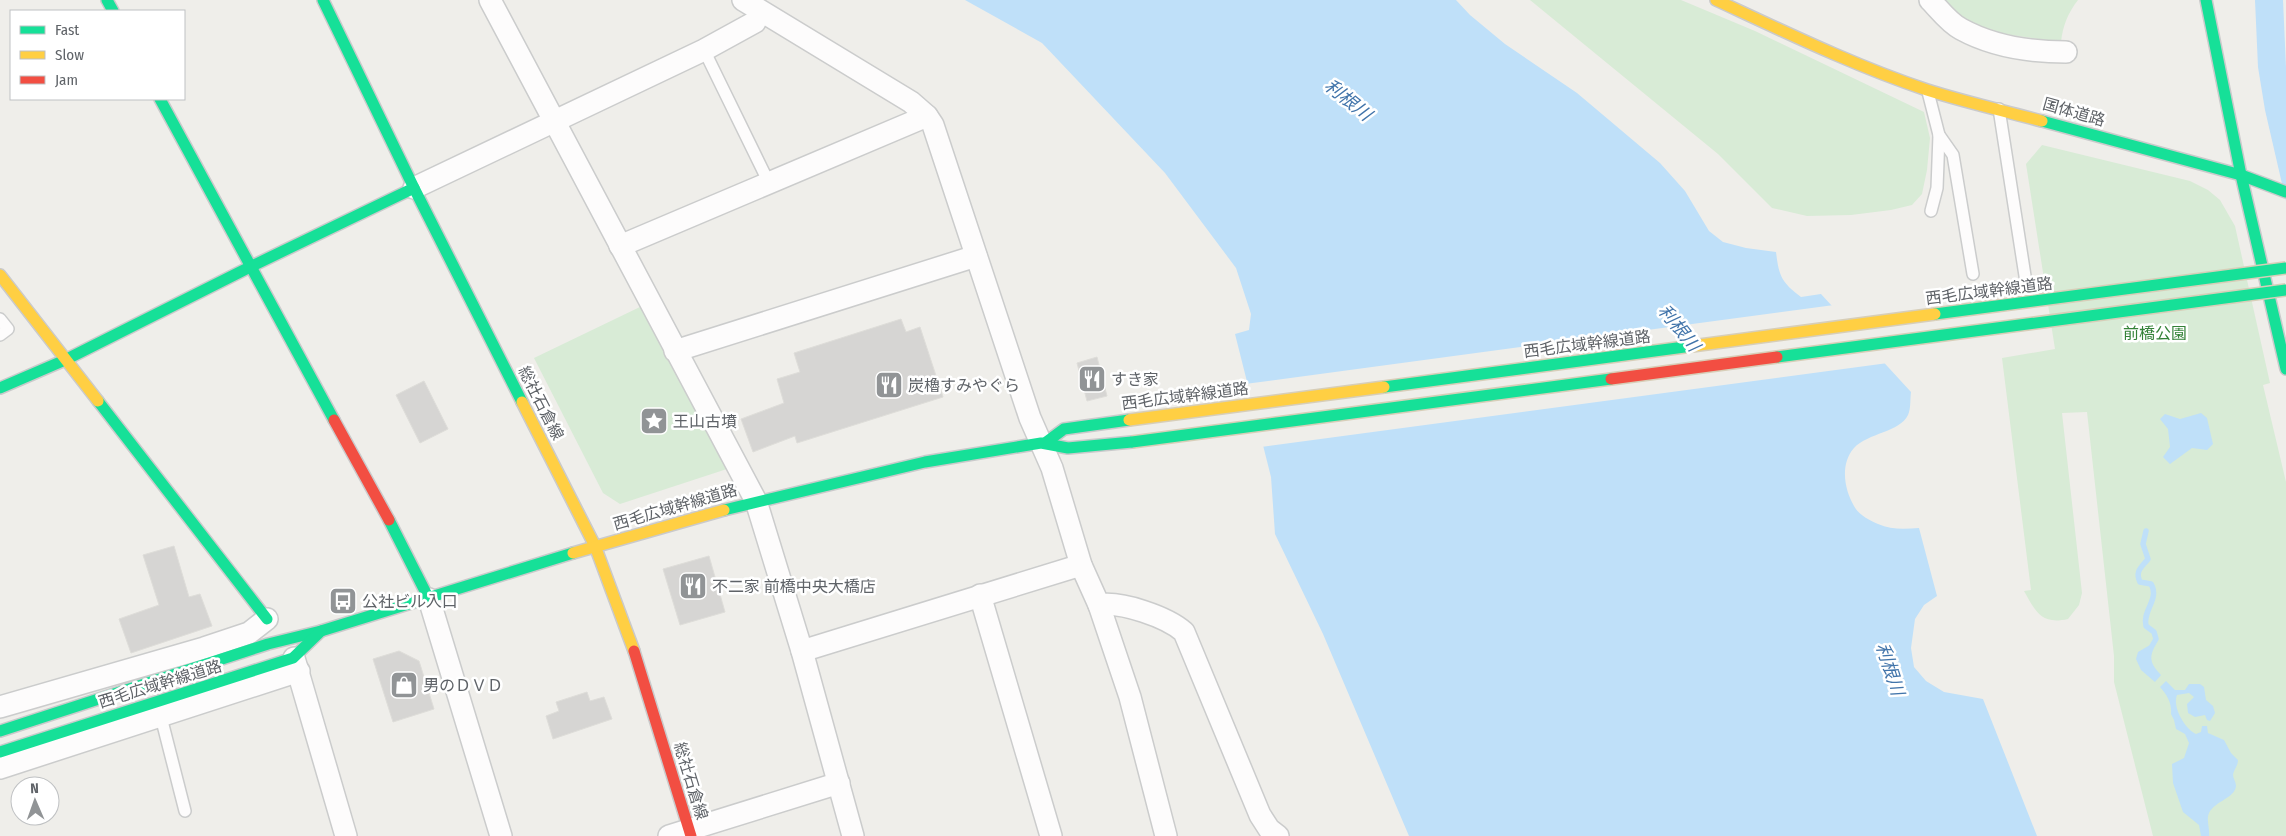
<svg xmlns="http://www.w3.org/2000/svg" width="2286" height="836" viewBox="0 0 2286 836" font-family="'Fira Sans Condensed','Noto Sans JP',sans-serif">
	<style>
		.green { fill: #d8ebd6 }
		.water { fill: #bfe0f9 }
		.pier { fill: #efeeea }
		.lines { fill: none; stroke-linecap: round; stroke-linejoin: round }
		.stream { stroke: #bfe0f9; stroke-width: 5.5 }
		.building { fill: #d6d5d3; stroke: #deddd9 }
		.lane-casing { stroke: #cbcccc; stroke-width: 14 }
		.street-casing { stroke: #cbcccc; stroke-width: 24 }
		.fast-casing { stroke: #cacacb; stroke-width: 14 }
		.slow-casing { stroke: #cacacb; stroke-width: 14 }
		.jam-casing { stroke: #cacacb; stroke-width: 14 }
		.lane { stroke: #fdfcfc; stroke-width: 11 }
		.street { stroke: #fdfcfc; stroke-width: 21 }
		.fast { stroke: #16e098; stroke-width: 11 }
		.slow { stroke: #ffcf43; stroke-width: 11 }
		.jam { stroke: #f24e42; stroke-width: 11 }
		.fast-bridge-casing { stroke: #d7ceb8; stroke-width: 14; stroke-linecap: butt }
		.slow-bridge-casing { stroke: #d7ceb8; stroke-width: 14; stroke-linecap: butt }
		.jam-bridge-casing { stroke: #d7ceb8; stroke-width: 14; stroke-linecap: butt }
		.fast-bridge { stroke: #16e098; stroke-width: 11 }
		.slow-bridge { stroke: #ffcf43; stroke-width: 11 }
		.jam-bridge { stroke: #f24e42; stroke-width: 11 }
		.labels { text-anchor: middle; dominant-baseline: central; stroke-width: 5; stroke-linejoin: round; paint-order: stroke }
		.street-label { font-size: 16px; fill: #5f6368; stroke: #fff }
		.park-label { font-size: 16px; fill: #348238; stroke: #fff }
		.poi-label { font-size: 16px; fill: #5f6368; stroke: #fff; text-anchor: start }
		.water-label { font-size: 18px; font-style: italic; fill: #4174aa; stroke: #fff }
	</style>
	<rect width="100%" height="100%" fill="#efeeea"/>
	<g class="green">
		<path d="M1530 0H1681L1755 31 1924 112 1930 138 1927 170 1922 194 1912 205 1891 210 1851 215 1807 216 1772 208 1718 154Z"/>
		<path d="M1942 0H2078C2068 13 2063 25 2061 42L2004 34 1969 23Z"/>
		<path d="M2042 145 2190 181 2208 190 2220 200 2235 226 2270 383 2263 385 2286 482V836H2153L2114 682V656L2087 412 2062 413 2082 593 2079 605 2068 619C2041 625 2036 612 2024 591L2031 590 2002 358 2055 349 2026 164Z"/>
		<path d="M642 306 730 468 620 504 603 493 534 358Z"/>
	</g>
	<g class="water">
		<path d="M965 0H1456L1470 15 1505 44 1577 93 1660 163 1685 191 1709 231 1723 242 1746 248 1776 252C1779 276 1781 282 1801 297L1821 294 1911 392C1910 399 1911 409 1908 415 1900 432 1868 433 1854 448 1840 464 1844 489 1854 506 1858 514 1870 521 1878 524 1891 530 1905 529 1919 528L1937 596 1924 605 1915 619 1911 648 1914 667 1926 681 1944 692 1983 699 2037 836H1409L1323 634 1275 534 1271 477 1235 334 1249 330 1251 314 1236 268 1165 173 1042 43Z"/>
		<path d="M2255 0H2283L2286 68V201L2265 110 2258 67Z"/>
		<path d="M2201 413 2207 418 2213 444 2207 450 2192 448 2170 464 2163 457 2170 447 2168 429 2160 419 2165 414 2180 419Z"/>
		<path d="M2150 645 2154 648C2148 660 2153 666 2161 675L2155 682 2141 670 2136 659 2138 652Z"/>
		<path d="M2166 681 2175 690H2185L2189 684H2200L2204 687 2206 700 2213 706 2215 713 2210 721 2207 720 2205 715 2195 717 2188 713 2187 704 2194 697 2189 693 2177 695C2172 707 2185 729 2196 734L2201 732 2202 726H2207L2208 733 2224 740 2231 753 2238 760C2238 766 2234 769 2233 775 2233 778 2236 782 2236 786 2235 798 2215 801 2209 813 2206 820 2210 828 2209 836H2201L2199 825 2183 812 2173 783 2172 764 2184 758 2189 743 2185 734 2176 729 2174 720 2171 714C2172 703 2167 695 2160 687Z"/>
	</g>
	<path class="pier" d="M1834 305 1888 363 1261 447 1245 384Z"/>
	<g class="lines">
		<path class="stream" d="M2146 531 2143 544 2148 559C2141 568 2135 571 2140 582L2151 584C2160 599 2142 611 2146 626L2154 632 2156 639 2152 646"/>
	</g>
	<g class="building">
		<path d="M901 319 906 332 920 327 943 397 797 443 795 436 753 452 741 419 784 403 777 379 800 372 794 353Z"/>
		<path d="M1097 357 1107 396 1087 401 1077 363Z"/>
		<path d="M424 381 448 429 420 443 396 395Z"/>
		<path d="M174 546 189 597 200 594 212 626 131 653 119 619 159 605 143 555Z"/>
		<path d="M709 556 725 612 680 625 663 569Z"/>
		<path d="M399 651 419 661 434 709 393 722 373 659Z"/>
		<path d="M587 692 590 701 604 697 612 719 553 739 546 716 559 711 556 702Z"/>
	</g>
	<g class="lines">
		<g class="lane-casing">
			<g id="lane">
				<path d="M704 50 769 183"/>
				<path d="M1928 92 1939 135 1953 155 1973 274"/>
				<path d="M1999 109 2028 295 2037 293"/>
				<path d="M1931 211 1937 188 1939 135"/>
				<path d="M0 319 8 329 0 335"/>
				<path d="M161 717 185 811"/>
			</g>
		</g>
		<g class="street-casing">
			<g id="street">
				<path d="M490 0 756 501 802 651 853 836"/>
				<path d="M743 0 911 102 927 116 933 125 1030 418 1052 468 1081 565 1099 605 1130 697 1166 836"/>
				<path d="M1930 0C1939 9 1949 23 1961 29 1992 46 2031 52 2066 52"/>
				<path d="M414 188 704 50 755 22 760 11"/>
				<path d="M620 246 927 116"/>
				<path d="M675 351 976 256"/>
				<path d="M980 595 1051 836"/>
				<path d="M429 599 501 836"/>
				<path d="M1099 605C1121 601 1167 617 1184 632L1260 815 1269 829 1278 836"/>
				<path d="M802 651 1081 565"/>
				<path d="M294 658 346 836"/>
				<path d="M0 707 204 648 249 633 267 619"/>
				<path d="M0 768 299 671"/>
				<path d="M669 836 839 783"/>
			</g>
		</g>
		<g class="fast-casing">
			<g id="fast">
				<path d="M107 0 113 11"/>
				<path d="M323 0 414 188 522 402"/>
				<path d="M2206 0 2241 175 2286 369"/>
				<path d="M160 99 334 420"/>
				<path d="M2042 121 2241 175 2286 192"/>
				<path d="M0 388 65 360 252 266 414 188"/>
				<path d="M98 401 267 619"/>
				<path d="M1045 443 1064 429 1129 420"/>
				<path d="M724 510 925 462 1041 443 1068 448 1132 442"/>
				<path d="M389 520 429 599"/>
				<path d="M0 731 268 644 321 631 573 553"/>
				<path d="M0 752 293 658 321 631"/>
			</g>
		</g>
		<g class="slow-casing">
			<g id="slow">
				<path d="M1716 0C1785 32 1855 66 1927 90 1965 102 2004 111 2042 121"/>
				<path d="M0 275 98 401"/>
				<path d="M522 402 595 546 634 651"/>
				<path d="M573 553 724 510"/>
			</g>
		</g>
		<g class="jam-casing">
			<g id="jam">
				<path d="M334 420 389 520"/>
				<path d="M634 651 691 836"/>
			</g>
		</g>
		<use href="#lane" class="lane"/>
		<use href="#street" class="street"/>
		<use href="#fast" class="fast"/>
		<use href="#slow" class="slow"/>
		<use href="#jam" class="jam"/>
		<g class="fast-bridge-casing">
			<g id="fast-bridge">
				<path d="M1935 314 2286 268"/>
				<path d="M1777 357 2286 290"/>
				<path d="M1384 387 1692 346"/>
				<path d="M1132 442 1611 379"/>
			</g>
		</g>
		<g class="slow-bridge-casing">
			<g id="slow-bridge">
				<path d="M1692 346 1935 314"/>
				<path d="M1129 420 1384 387"/>
			</g>
		</g>
		<g class="jam-bridge-casing">
			<path id="jam-bridge" d="M1611 379 1777 357"/>
		</g>
		<use href="#fast-bridge" class="fast-bridge"/>
		<use href="#slow-bridge" class="slow-bridge"/>
		<use href="#jam-bridge" class="jam-bridge"/>
	</g>
	<defs>
		<g id="restaurant-square" transform="scale(1.4375)"><rect x="-9" y="-9" width="18" height="18" rx="4" fill="#919496" stroke="#fff"/><path d="M-5-6h1v4h1v-4h1v4h1v-4h1v5L-1.5 .5V6h-2V.5L-5-1ZM5-6V6H3V1.5H1.5Q1.5-4 5-6Z" fill="#fff"/></g>
		<g id="sight-square" transform="scale(1.4375)"><rect x="-9" y="-9" width="18" height="18" rx="4" fill="#919496" stroke="#fff"/><path d="M0-6L1.8-2.2L6-1.7L2.9 1.2L3.7 5.4L0 3.3L-3.7 5.4L-2.9 1.2L-6-1.7L-1.8-2.2Z" fill="#fff"/></g>
		<g id="bus-square" transform="scale(1.4375)"><rect x="-9" y="-9" width="18" height="18" rx="4" fill="#919496" stroke="#fff"/><path d="M-5-6H5V4H4V6H2V4H-2V6H-4V4H-5ZM-3.5-4V0h7V-4ZM-3.5 1.2v1.5H-2V1.2ZM2 1.2v1.5H3.5V1.2Z" fill="#fff"/></g>
		<g id="shop-square" transform="scale(1.4375)"><rect x="-9" y="-9" width="18" height="18" rx="4" fill="#919496" stroke="#fff"/><path d="M-5-2.5h2.3a2.7 3.5 0 0 1 5.4 0H5L5.5 6h-11ZM-1.5-2.5h3a1.5 2.3 0 0 0-3 0Z" fill="#fff"/></g>
	</defs>
	<g fill-rule="evenodd">
		<use href="#restaurant-square" x="1092" y="379"/>
		<use href="#restaurant-square" x="889" y="385"/>
		<use href="#sight-square" x="654" y="421"/>
		<use href="#restaurant-square" x="693" y="586"/>
		<use href="#bus-square" x="343" y="601"/>
		<use href="#shop-square" x="404" y="685"/>
	</g>
	<g class="labels">
		<g class="street-label">
			<text transform="translate(2074 112) rotate(16)">国体道路</text>
			<text transform="translate(1989 291) rotate(-7)">西毛広域幹線道路</text>
			<text transform="translate(1587 344) rotate(-7)">西毛広域幹線道路</text>
			<text transform="translate(1185 396) rotate(-7)">西毛広域幹線道路</text>
			<text transform="translate(541 403) rotate(63)">総社石倉線</text>
			<text transform="translate(675 507) rotate(-16)">西毛広域幹線道路</text>
			<text transform="translate(160 684) rotate(-17)">西毛広域幹線道路</text>
			<text transform="translate(691 781) rotate(73)">総社石倉線</text>
		</g>
		<g class="park-label">
			<text x="2155" y="333">前橋公園</text>
		</g>
		<g class="poi-label">
			<text x="1111" y="379">すき家</text>
			<text x="908" y="385">炭櫓すみやぐら</text>
			<text x="673" y="421">王山古墳</text>
			<text x="712" y="586">不二家 前橋中央大橋店</text>
			<text x="362" y="601">公社ビル入口</text>
			<text x="423" y="685">男のＤＶＤ</text>
		</g>
		<g class="water-label">
			<text transform="translate(1348 100) rotate(39)">利根川</text>
			<text transform="translate(1679 328) rotate(51)">利根川</text>
			<text transform="translate(1890 669) rotate(72)">利根川</text>
		</g>
	</g>
	<rect x="10" y="10" width="175" height="90" fill="#ffffff" stroke="#bfc1c3"/>
	<rect x="20" y="26" width="25" height="8" fill="#16e098" stroke="#bfc1c3"/>
	<text x="55" y="35" font-size="15" fill="#5f6368">Fast</text>
	<rect x="20" y="51" width="25" height="8" fill="#ffcf43" stroke="#bfc1c3"/>
	<text x="55" y="60" font-size="15" fill="#5f6368">Slow</text>
	<rect x="20" y="76" width="25" height="8" fill="#f24e42" stroke="#bfc1c3"/>
	<text x="55" y="85" font-size="15" fill="#5f6368">Jam</text>
	<g transform="translate(35 801) rotate(358)"><circle r="24" fill="#ffffff" stroke="#bfc1c3"/>
	<path d="M0-4L9 19L0 12L-9 19Z" fill="#919496"/>
	<text y="-8" font-size="14" font-weight="bold" text-anchor="middle" fill="#5f6368">N</text>
	</g>
</svg>
